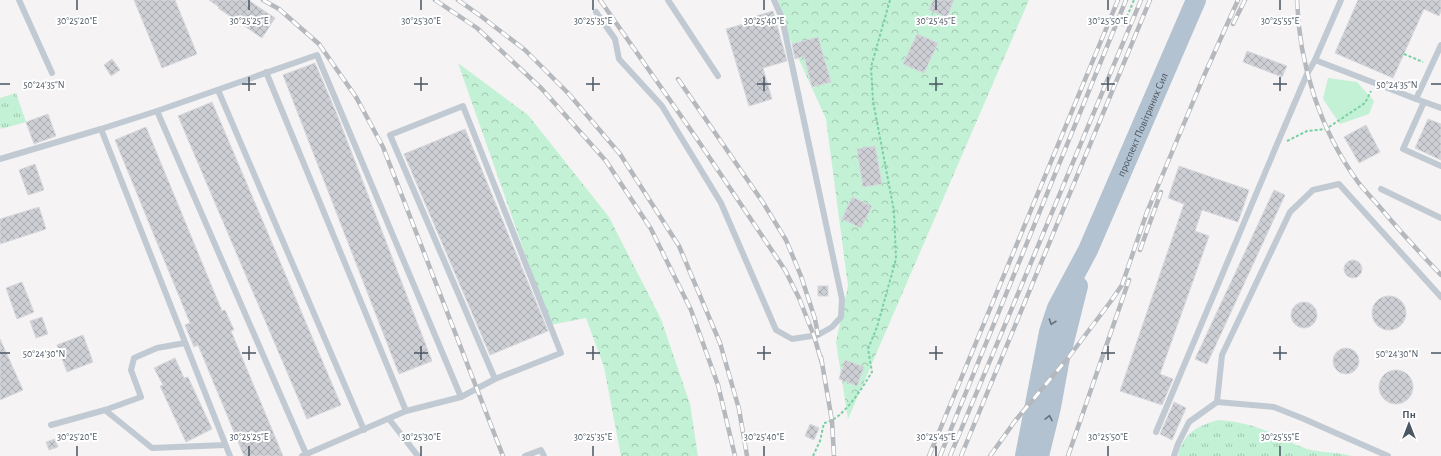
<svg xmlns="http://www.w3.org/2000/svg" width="1441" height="456" viewBox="0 0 1441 456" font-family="'Alegreya Sans',sans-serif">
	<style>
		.grass { fill: url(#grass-tufts) }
		.forest { fill: url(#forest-crowns) }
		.green { fill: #c3f1d5 }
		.building { fill: url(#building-cross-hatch); stroke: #d7d9de }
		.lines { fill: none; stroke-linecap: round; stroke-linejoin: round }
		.path { stroke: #7ad0a6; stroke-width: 2; stroke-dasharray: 3 2; stroke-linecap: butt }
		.lane { stroke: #c1cad2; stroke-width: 6 }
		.primary { stroke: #b3c2d1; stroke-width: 20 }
		.rail-casing { stroke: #b5b8bd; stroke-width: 4.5 }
		.rail { stroke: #fff; stroke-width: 3; stroke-dasharray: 9; stroke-linecap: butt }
		.oneway { stroke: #64717d }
		.ticks { fill: none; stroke: #4a5661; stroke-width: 1.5 }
		.labels { text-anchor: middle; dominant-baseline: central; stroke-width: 4; stroke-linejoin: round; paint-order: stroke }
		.street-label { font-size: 11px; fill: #4a5661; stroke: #fff }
		.ticks-label { font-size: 10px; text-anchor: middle; fill: #4a5661; stroke: #fff; stroke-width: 4; stroke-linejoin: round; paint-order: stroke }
	</style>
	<defs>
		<pattern id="grass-tufts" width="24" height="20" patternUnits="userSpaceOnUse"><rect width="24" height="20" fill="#c3f1d5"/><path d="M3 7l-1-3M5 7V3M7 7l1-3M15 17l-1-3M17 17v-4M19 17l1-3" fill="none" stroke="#a0c6b0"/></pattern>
		<pattern id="forest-crowns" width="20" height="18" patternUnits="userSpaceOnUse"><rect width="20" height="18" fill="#c3f1d5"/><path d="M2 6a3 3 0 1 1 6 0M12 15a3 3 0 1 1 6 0" fill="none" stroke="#a0c6b0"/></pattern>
		<pattern id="building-cross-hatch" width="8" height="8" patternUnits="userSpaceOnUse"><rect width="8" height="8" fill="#cdcfd5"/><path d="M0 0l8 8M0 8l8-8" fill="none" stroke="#a8abb0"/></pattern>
	</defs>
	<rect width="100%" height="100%" fill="#f5f3f3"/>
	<g class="grass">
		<path d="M16 93 26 122 1 129 0 125V98Z"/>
		<path d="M1218 420C1234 421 1249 424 1264 430 1278 435 1292 444 1307 449 1322 453 1337 452 1352 456H1178C1183 433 1197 426 1218 420Z"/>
	</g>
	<g class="forest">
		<path d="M778 0H1029L848 419 836 342 848 286 826 119 783 24Z"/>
		<path d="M458 63 528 115 609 217 661 319 690 404 698 456H621L604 367 586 318 550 325Z"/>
	</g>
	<path class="green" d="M1328 78 1357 82 1374 101 1369 114 1340 124 1323 99Z"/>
	<g class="building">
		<path d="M134 0H175L197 54 162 68Z"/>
		<path d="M209 0H248L275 18 262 38 218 8 219 7Z"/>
		<path d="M933 0H954L947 17 929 10Z"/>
		<path d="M1358 0H1441V11L1439 16 1424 9 1393 78 1335 53Z"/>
		<path d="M773 11 787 61 763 68 772 99 749 106 726 29 757 20 756 16Z"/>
		<path d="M917 34 938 43 924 73 903 64Z"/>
		<path d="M818 37 831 82 812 87 804 56 795 59 792 44Z"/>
		<path d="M1247 51 1287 66 1282 77 1243 62Z"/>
		<path d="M112 59 120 70 111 76 104 65Z"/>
		<path d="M315 63 336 112 432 361 399 374 283 75Z"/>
		<path d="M212 102 341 405 307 419 178 116Z"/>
		<path d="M48 114 56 136 34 144 26 122Z"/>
		<path d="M1428 119 1441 124V160L1415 148Z"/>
		<path d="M1366 125 1380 152 1359 163 1344 137Z"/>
		<path d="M146 127 222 311 225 310 234 330 231 331 283 456H244L198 345 194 347 185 325 190 323 115 140Z"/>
		<path d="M465 129 548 331 490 355 404 154Z"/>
		<path d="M875 146 882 184 863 187 857 149Z"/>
		<path d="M35 164 44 190 28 195 19 170Z"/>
		<path d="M1179 166 1249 190 1238 222 1202 210 1195 231 1209 236 1160 374 1173 379 1162 405 1120 391 1184 204 1168 198Z"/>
		<path d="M1274 190 1285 195 1207 364 1195 359Z"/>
		<path d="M852 197 872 206 861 228 842 219Z"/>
		<path d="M39 207 46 229 0 244V219Z"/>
		<circle cx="1353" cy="269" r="9"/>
		<path d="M22 282 34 312 17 319 6 288Z"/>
		<rect x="818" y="286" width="10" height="10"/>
		<circle cx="1389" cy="313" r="17"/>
		<circle cx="1304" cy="315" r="13"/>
		<path d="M42 317 48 334 36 338 30 321Z"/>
		<path d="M83 335 93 362 67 372 57 345Z"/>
		<path d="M0 339 23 390 0 400Z"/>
		<circle cx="1346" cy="361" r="13"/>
		<path d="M175 358 184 378 188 377 212 429 186 442 160 386 163 385 154 368Z"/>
		<path d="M845 360 864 367 857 386 839 379Z"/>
		<circle cx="1396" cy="387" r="17"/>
		<path d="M1174 402 1186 408 1172 440 1160 434Z"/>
		<path d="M810 424 819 428 814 440 805 436Z"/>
		<path d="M55 439 58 447 49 450 46 442Z"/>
	</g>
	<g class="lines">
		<g class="path">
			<path d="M1123 26 1134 0"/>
			<path d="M1404 54 1423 62"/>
			<path d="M1287 141 1307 131 1326 129 1365 103 1371 91"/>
			<path d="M813 456 820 441 824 423C843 420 862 388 872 372L868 349 877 327 896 259 894 211 873 101 871 67 890 0"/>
		</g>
		<g class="lane">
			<path d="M19 0 52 73"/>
			<path d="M668 0 718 76"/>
			<path d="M596 12 615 39 619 59 662 106 721 203 776 330 792 339 818 335 832 327 841 317 842 299 782 18 774 0"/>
			<path d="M1315 60 1341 0"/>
			<path d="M266 72 406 411"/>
			<path d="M218 90 364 430"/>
			<path d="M1416 99 1441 108"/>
			<path d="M1424 102 1403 149 1441 166"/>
			<path d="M157 111 307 456"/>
			<path d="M101 129 230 456"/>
			<path d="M0 159 101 129 157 111 317 55 461 397"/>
			<path d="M1381 189 1441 218"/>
			<path d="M1217 402 1222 355 1290 212 1313 190 1339 184 1441 297"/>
			<path d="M105 410 152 448 225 445"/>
			<path d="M389 419 418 456"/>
			<path d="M51 425 105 410 141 397 131 370 134 358 157 348 185 343"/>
			<path d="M1156 432 1275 149 1307 74 1315 60 1416 99 1441 45"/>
			<path d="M302 456 406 411 461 397 495 379 561 353 463 106 390 135 495 379"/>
			<path d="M525 456 541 450 544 456"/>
			<path d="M1174 456 1178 444 1189 422 1217 402 1274 407 1304 419 1388 456"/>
		</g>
		<g class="primary">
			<path id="s1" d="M1025 456 1049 332 1057 308 1088 250 1196 0"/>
			<path d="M1039 456 1051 407 1060 358 1078 286"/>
		</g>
		<g class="rail-casing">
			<g id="rail">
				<path d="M263 0 279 9 319 44 356 97 383 147 503 456"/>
				<path d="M435 0 477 28 542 89 606 161 651 229 691 310 718 385 735 456"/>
				<path d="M458 0 482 17 525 50 568 93 620 154 679 246 720 343 739 409 747 456"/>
				<path d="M600 0 695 136 785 270 799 298 814 336 822 363"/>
				<path d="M1297 0C1299 64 1320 130 1358 182 1364 190 1371 197 1378 205 1398 229 1419 252 1441 275"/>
				<path d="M1233 24 1245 0"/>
				<path d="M678 79 762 201 786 240 801 276 815 319 818 335"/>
				<path d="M1140 250 1161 192"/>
				<path d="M821 357 832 421 834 456"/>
				<path d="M929 456 1118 0"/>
				<path d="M940 456 1126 0"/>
				<path d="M950 456 1141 0"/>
				<path d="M961 456 1150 0"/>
				<path d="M990 456 1015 421 1068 358 1111 301 1122 285 1147 212 1203 78 1238 0"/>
				<path d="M1068 456 1129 280"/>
			</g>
		</g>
		<use href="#rail" class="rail"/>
	</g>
	<defs><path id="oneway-chevron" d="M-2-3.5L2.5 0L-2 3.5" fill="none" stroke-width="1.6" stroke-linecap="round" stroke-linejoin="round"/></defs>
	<g class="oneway">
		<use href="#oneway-chevron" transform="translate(1052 322) rotate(109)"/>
		<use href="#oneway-chevron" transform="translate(1049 418) rotate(-78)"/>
	</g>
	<path class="ticks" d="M77 0V10M249 0V10M421 0V10M593 0V10M764 0V10M936 0V10M1108 0V10M1280 0V10M249 77V91M421 77V91M593 77V91M764 77V91M936 77V91M1108 77V91M1280 77V91M0 84H10M242 84H256M414 84H428M586 84H600M757 84H771M929 84H943M1101 84H1115M1273 84H1287M1431 84H1441M249 346V360M421 346V360M593 346V360M764 346V360M936 346V360M1108 346V360M1280 346V360M0 353H10M242 353H256M414 353H428M586 353H600M757 353H771M929 353H943M1101 353H1115M1273 353H1287M1431 353H1441M77 446V456M249 446V456M421 446V456M593 446V456M764 446V456M936 446V456M1108 446V456M1280 446V456"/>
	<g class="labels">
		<g class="street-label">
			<text stroke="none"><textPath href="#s1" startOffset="354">проспект Повітряних Сил</textPath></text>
		</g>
	</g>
	<g class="ticks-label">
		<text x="77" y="24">30°25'20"E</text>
		<text x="249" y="24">30°25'25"E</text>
		<text x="421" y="24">30°25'30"E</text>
		<text x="593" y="24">30°25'35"E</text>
		<text x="764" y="24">30°25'40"E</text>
		<text x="936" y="24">30°25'45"E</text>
		<text x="1108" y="24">30°25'50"E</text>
		<text x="1280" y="24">30°25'55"E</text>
		<text x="44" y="88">50°24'35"N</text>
		<text x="1397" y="88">50°24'35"N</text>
		<text x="44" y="357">50°24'30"N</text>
		<text x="1397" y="357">50°24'30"N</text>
		<text x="77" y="440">30°25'20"E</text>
		<text x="249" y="440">30°25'25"E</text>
		<text x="421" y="440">30°25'30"E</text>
		<text x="593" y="440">30°25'35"E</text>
		<text x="764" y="440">30°25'40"E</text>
		<text x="936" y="440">30°25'45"E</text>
		<text x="1108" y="440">30°25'50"E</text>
		<text x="1280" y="440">30°25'55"E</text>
	</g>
	<g transform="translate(1409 424)" stroke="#ffffff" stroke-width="3" paint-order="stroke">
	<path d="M0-3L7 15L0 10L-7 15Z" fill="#4a5661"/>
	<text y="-6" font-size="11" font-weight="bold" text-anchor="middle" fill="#4a5661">Пн</text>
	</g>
</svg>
